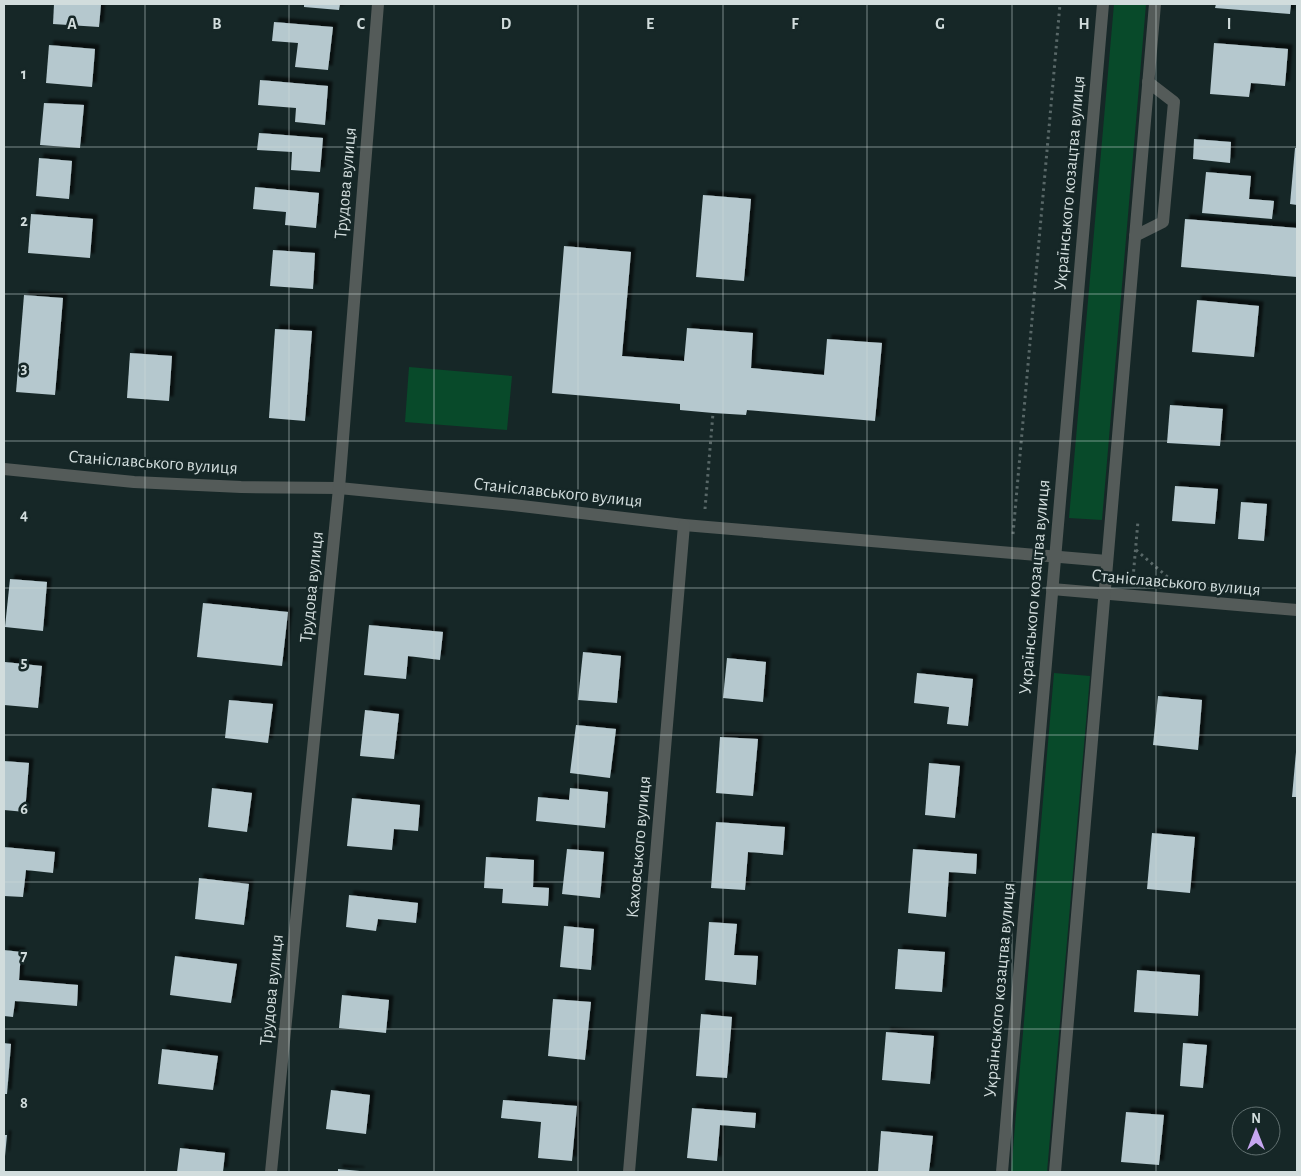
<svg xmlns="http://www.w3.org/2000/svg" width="1301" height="1176" viewBox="0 0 1301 1176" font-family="'Alegreya Sans',sans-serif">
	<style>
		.green { fill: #084a2a }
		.building { fill: #b5c8ce; filter: url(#shadow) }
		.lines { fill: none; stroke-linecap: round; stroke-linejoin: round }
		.path { stroke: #596868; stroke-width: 3; stroke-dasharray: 2.5 4; stroke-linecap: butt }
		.minor { stroke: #545b59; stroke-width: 12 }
		.grid { fill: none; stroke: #d2dddd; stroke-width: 1; stroke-opacity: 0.55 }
		.labels { text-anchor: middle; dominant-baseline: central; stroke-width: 5; stroke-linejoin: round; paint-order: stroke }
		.street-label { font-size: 18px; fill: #d2dddd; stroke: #162727 }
		.grid-label { font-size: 16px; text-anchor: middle; font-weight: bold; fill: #d2dddd; stroke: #162727; stroke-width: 5; stroke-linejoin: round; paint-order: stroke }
	</style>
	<defs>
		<filter id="shadow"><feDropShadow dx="4.5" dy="-4.5" stdDeviation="1" flood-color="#0009"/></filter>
	</defs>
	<rect width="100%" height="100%" fill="#162727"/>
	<g class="green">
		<path d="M1114 4H1146L1102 520 1069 518Z"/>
		<path d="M409 367 512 376 507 430 405 422Z"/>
		<path d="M1054 673 1090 676 1047 1172H1011Z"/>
	</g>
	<g class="building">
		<path d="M54 4H101L99 27 53 24Z"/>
		<path d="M304 4H340L339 10 304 7Z"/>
		<path d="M1216 4H1291L1290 14 1215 8Z"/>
		<path d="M274 22 333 27 328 70 295 67 298 43 272 41Z"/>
		<path d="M1214 43 1288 49 1285 86 1251 83 1249 97 1210 94Z"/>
		<path d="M49 45 95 49 92 87 46 83Z"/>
		<path d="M260 80 328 86 325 125 295 122 296 108 258 105Z"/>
		<path d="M44 103 84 105 80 148 40 145Z"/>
		<path d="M259 133 323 138 320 172 291 170 292 152 257 150Z"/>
		<path d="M1194 139 1231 142 1230 163 1193 159Z"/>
		<path d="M1295 148H1297V205L1290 204Z"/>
		<path d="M39 158 72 161 69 199 36 196Z"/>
		<path d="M1206 172 1251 176 1249 199 1274 201 1272 219 1202 213Z"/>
		<path d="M255 187 319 193 316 228 285 225 286 212 253 209Z"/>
		<path d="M703 195 751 199 744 281 696 277Z"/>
		<path d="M31 214 93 219 90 258 28 253Z"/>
		<path d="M1185 219 1297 228V277L1181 267Z"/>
		<path d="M564 246 631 252 622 356 684 361 687 328 753 333 751 368 824 375 827 339 882 343 875 421 747 410 746 415 713 413 680 410V404L552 393Z"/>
		<path d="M273 250 315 253 313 289 270 286Z"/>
		<path d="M24 295 63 298 55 395 16 392Z"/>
		<path d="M1197 300 1259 306 1254 357 1192 352Z"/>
		<path d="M275 329 312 331 305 421 269 418Z"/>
		<path d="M130 353 172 356 169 401 127 398Z"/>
		<path d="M1170 405 1223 409 1220 446 1167 443Z"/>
		<path d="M1175 486 1218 489 1215 524 1172 521Z"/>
		<path d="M1241 502 1267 504 1264 541 1238 539Z"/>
		<path d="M10 579 47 582 43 631 5 627Z"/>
		<path d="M203 603 288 612 282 666 197 657Z"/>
		<path d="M369 625 443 632 440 660 408 656 406 679 364 675Z"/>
		<path d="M583 652 621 656 617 703 578 700Z"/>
		<path d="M727 658 766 662 763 702 723 698Z"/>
		<path d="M5 662 42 666 38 708 4 705Z"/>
		<path d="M917 673 973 679 968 726 947 724 949 707 914 703Z"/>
		<path d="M1158 696 1202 700 1198 750 1153 745Z"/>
		<path d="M229 700 273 704 268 743 225 738Z"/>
		<path d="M365 710 399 714 394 759 360 756Z"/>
		<path d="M576 725 616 729 610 778 570 773Z"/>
		<path d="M720 737 758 739 753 796 716 793Z"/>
		<path d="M1296 752H1297V797H1292Z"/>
		<path d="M4 761 29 763 25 812 4 810Z"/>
		<path d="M929 763 960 766 955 818 925 815Z"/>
		<path d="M212 788 252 793 247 832 208 827Z"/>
		<path d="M570 788 608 792 605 828 536 821 538 797 569 800Z"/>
		<path d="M352 798 420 805 418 831 394 829 392 850 347 846Z"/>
		<path d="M716 822 785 827 783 855 748 852 745 890 711 888Z"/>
		<path d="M1152 833 1195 837 1190 893 1147 889Z"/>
		<path d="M4 847 55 852 53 873 26 870 23 897 4 896Z"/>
		<path d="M567 849 604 852 600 898 562 894Z"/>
		<path d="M913 849 977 854 976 874 949 872 946 917 908 913Z"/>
		<path d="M486 857 534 860 533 887 549 888 548 906 502 903 503 889 484 888Z"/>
		<path d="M199 878 249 884 244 925 195 919Z"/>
		<path d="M349 895 418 903 416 923 378 919 376 931 346 927Z"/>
		<path d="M709 922 737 924 734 955 758 956 756 985 705 980Z"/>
		<path d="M564 926 594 929 591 970 560 967Z"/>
		<path d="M898 949 945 952 942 992 895 989Z"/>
		<path d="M4 950 21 952 19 980 78 985 77 1006 15 1001 13 1017 4 1016Z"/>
		<path d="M175 956 237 964 231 1003 170 995Z"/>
		<path d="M1137 970 1200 975 1198 1016 1134 1012Z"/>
		<path d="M342 995 389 1000 386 1033 339 1028Z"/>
		<path d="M553 999 591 1002 585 1060 548 1056Z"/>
		<path d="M701 1014 732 1017 727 1078 696 1076Z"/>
		<path d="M886 1032 934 1036 930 1084 882 1080Z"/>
		<path d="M4 1043 11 1044 7 1094H4Z"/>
		<path d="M1183 1043 1207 1045 1203 1088 1180 1086Z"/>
		<path d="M162 1049 218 1056 213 1090 158 1084Z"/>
		<path d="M331 1090 370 1095 366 1134 326 1129Z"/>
		<path d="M503 1100 577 1106 572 1161 538 1158 541 1122 501 1118Z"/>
		<path d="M692 1108 756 1113 755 1128 720 1125 717 1161 687 1158Z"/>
		<path d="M1126 1112 1164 1115 1159 1165 1121 1162Z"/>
		<path d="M881 1131 933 1136 929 1172H878Z"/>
		<path d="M4 1135H7L5 1156H4Z"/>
		<path d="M180 1148 225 1153 223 1172H177Z"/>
		<path d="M338 1169 360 1171V1172H338Z"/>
	</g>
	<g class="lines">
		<g class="path">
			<path d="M705 509 713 413"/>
			<path d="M1013 534 1060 4"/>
			<path d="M1136 550 1170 579"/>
			<path d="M1133 578 1138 521"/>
		</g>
		<g class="minor">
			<path d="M1135 236 1163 222 1174 102 1148 82"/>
			<path d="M4 469 134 482 241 487 339 488 513 505 684 525 1107 561"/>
			<path d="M1052 589 1297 610"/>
			<path d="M271 1172 339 488 378 4"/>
			<path d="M629 1172 684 525"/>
			<path d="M1002 1172 1103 4"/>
			<path d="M1055 1172 1155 4"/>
		</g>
	</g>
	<path class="grid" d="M145 4V1172M289 4V1172M434 4V1172M578 4V1172M723 4V1172M867 4V1172M1012 4V1172M1156 4V1172M4 147H1297M4 294H1297M4 441H1297M4 588H1297M4 735H1297M4 882H1297M4 1029H1297"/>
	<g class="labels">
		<g class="street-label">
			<text transform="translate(346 183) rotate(-85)">Трудова вулиця</text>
			<text transform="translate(1070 183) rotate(-85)">Українського козацтва вулиця</text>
			<text transform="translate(153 463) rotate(4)">Станіславського вулиця</text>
			<text transform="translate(558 493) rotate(6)">Станіславського вулиця</text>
			<text transform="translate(1176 583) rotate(5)">Станіславського вулиця</text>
			<text transform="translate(312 587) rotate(-84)">Трудова вулиця</text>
			<text transform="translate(1035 587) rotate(-85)">Українського козацтва вулиця</text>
			<text transform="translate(639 847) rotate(-85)">Каховського вулиця</text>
			<text transform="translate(272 990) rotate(-84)">Трудова вулиця</text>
			<text transform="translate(1000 990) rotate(-85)">Українського козацтва вулиця</text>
		</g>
	</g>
	<g class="grid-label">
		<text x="72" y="29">A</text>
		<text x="217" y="29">B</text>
		<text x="361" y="29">C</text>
		<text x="506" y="29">D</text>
		<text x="650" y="29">E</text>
		<text x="795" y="29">F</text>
		<text x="940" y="29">G</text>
		<text x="1084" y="29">H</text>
		<text x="1229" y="29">I</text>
		<text x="24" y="79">1</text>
		<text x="24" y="226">2</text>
		<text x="24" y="373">3</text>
		<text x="24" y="520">4</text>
		<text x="24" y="667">5</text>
		<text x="24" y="814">6</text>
		<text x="24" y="961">7</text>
		<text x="24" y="1108">8</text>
	</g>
	<rect width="1301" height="1176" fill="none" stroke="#d2dddd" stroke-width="10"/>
	<g transform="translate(1256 1131)"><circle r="24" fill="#162727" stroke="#617070"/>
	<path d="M0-4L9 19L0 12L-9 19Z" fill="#c6a6f0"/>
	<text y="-8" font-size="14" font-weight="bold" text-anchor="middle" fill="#d2dddd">N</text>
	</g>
</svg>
